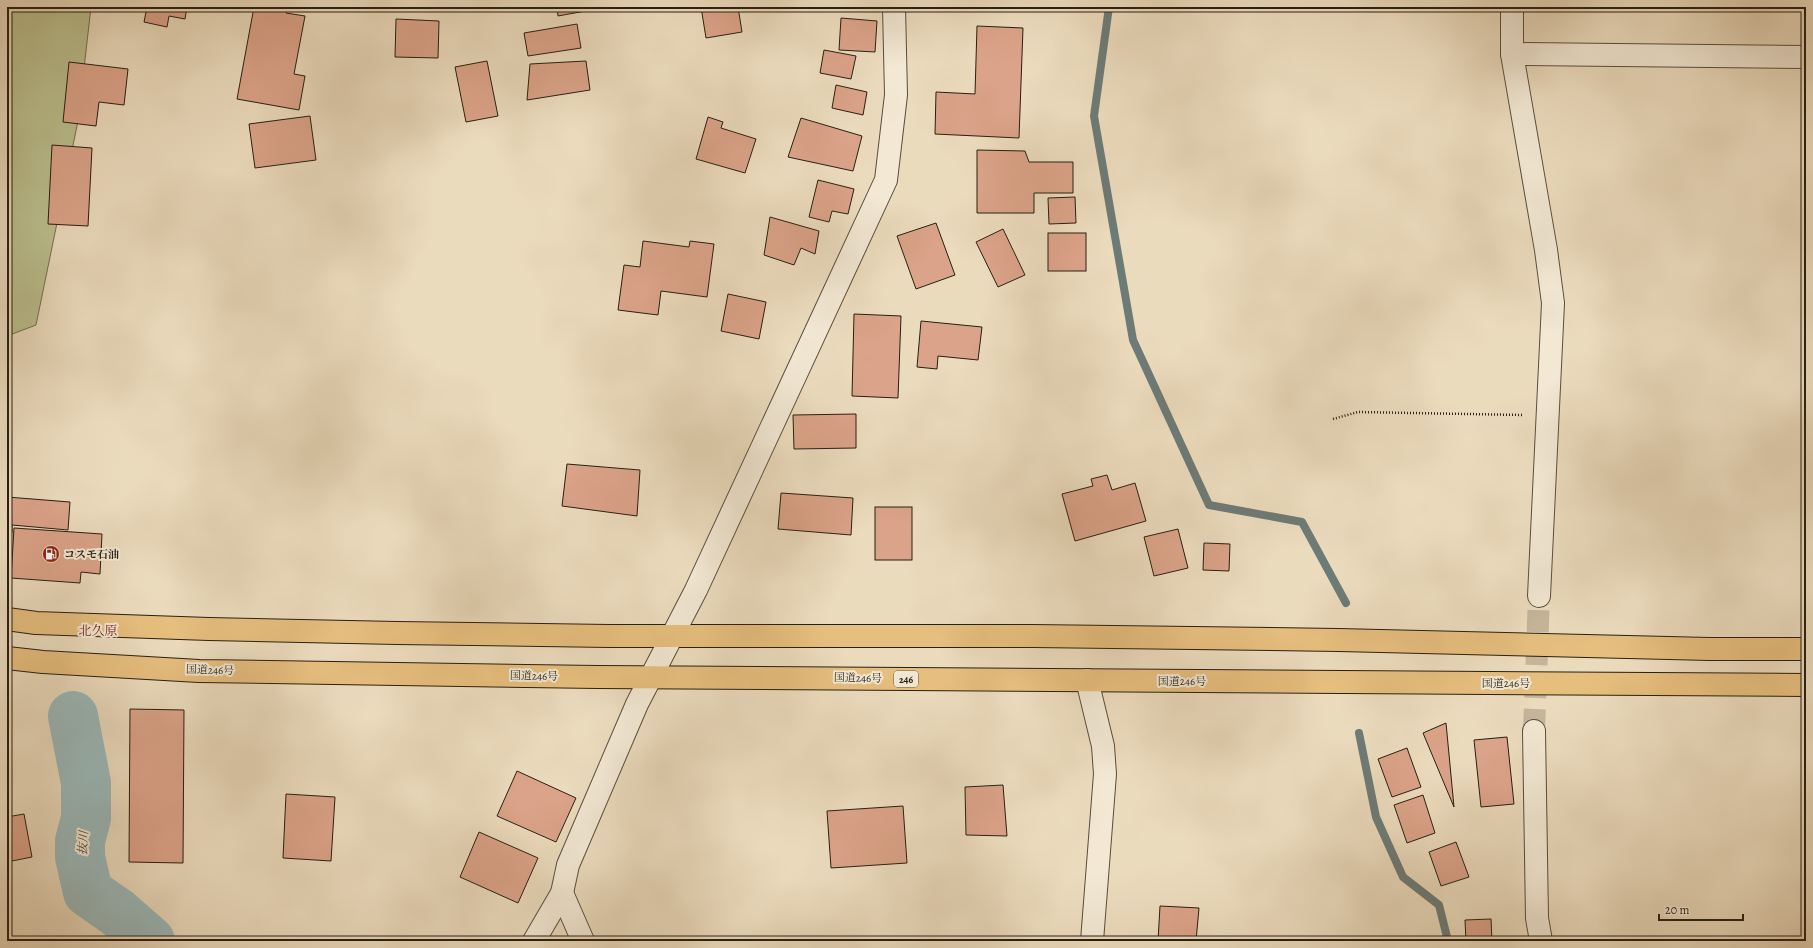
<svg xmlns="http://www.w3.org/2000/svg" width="1813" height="948" viewBox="0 0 1813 948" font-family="Alegreya,'Noto Serif JP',serif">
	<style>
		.green { fill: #bbbf8e; stroke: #726f50 }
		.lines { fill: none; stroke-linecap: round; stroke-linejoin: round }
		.stream { stroke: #6d7b77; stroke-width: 8 }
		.river { stroke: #9bb9ba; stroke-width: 50 }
		.building { fill: #dba389; stroke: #281f12 }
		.minor-tunnel { stroke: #c4b59b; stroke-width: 22; stroke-dasharray: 22 11; stroke-linecap: butt }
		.minor-casing { stroke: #594e3d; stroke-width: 24 }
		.trunk-casing { stroke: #281f12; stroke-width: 24 }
		.path { stroke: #281f12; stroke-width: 2.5; stroke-dasharray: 1 2; stroke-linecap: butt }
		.minor { stroke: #f2e8d4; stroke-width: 22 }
		.trunk { stroke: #e6be7e; stroke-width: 22 }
		.labels { text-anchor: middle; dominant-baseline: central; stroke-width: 4; stroke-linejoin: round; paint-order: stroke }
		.shield { fill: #f2e8d4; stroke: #655b4c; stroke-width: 1 }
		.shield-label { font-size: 10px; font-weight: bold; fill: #281f12 }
		.poi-label { font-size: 11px; font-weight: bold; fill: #281f12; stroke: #f2e8d4; text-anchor: start }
		.street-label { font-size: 11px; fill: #281f12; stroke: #f2e8d4 }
		.water-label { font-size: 12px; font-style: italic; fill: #4a4d44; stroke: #f2e8d4 }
		.quarter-label { font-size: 13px; fill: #7a1f14; stroke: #f2e8d4 }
	</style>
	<rect width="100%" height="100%" fill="#ebdbbd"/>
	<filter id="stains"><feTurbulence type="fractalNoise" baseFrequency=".005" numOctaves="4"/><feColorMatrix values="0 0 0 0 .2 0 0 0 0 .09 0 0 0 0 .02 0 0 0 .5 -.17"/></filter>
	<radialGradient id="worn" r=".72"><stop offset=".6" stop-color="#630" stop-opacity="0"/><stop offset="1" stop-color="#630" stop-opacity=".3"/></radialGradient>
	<path class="green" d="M7 7H91L78 121 36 325 7 336Z"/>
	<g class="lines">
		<g class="stream">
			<path d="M1109 7 1094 116 1133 340 1209 505 1302 522 1346 603"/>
			<path d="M1359 733 1376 817 1403 877 1439 905 1448 941"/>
		</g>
		<path class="river" d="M73 716 86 783V818L80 841V857L88 892 118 913 150 941"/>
	</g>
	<g class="building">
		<path d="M147 7H187L185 19 169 16 167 27 144 22Z"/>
		<path d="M254 7H287L286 13 305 16 294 74 305 76 299 110 237 99Z"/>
		<path d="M557 7H590L591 10 558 16Z"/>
		<path d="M701 7H738L742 32 706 38Z"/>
		<path d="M841 18 877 21 875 52 839 50Z"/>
		<path d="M396 19 439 21 438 58 395 57Z"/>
		<path d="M577 24 581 48 528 56 524 33Z"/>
		<path d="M977 26 1023 28 1019 138 935 134 936 92 975 94Z"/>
		<path d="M824 50 856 56 851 79 820 73Z"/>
		<path d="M487 61 498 116 466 122 455 67Z"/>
		<path d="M586 61 590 90 527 100 530 64Z"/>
		<path d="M69 62 128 69 124 105 99 102 96 126 63 122Z"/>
		<path d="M836 85 867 92 863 115 832 108Z"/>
		<path d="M310 116 316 160 255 168 249 124Z"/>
		<path d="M708 117 723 122 721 128 756 139 745 173 696 159Z"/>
		<path d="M801 118 862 136 853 171 788 157Z"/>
		<path d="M52 145 92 148 88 226 48 224Z"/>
		<path d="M977 150 1025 151 1029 162H1073V193H1034V213H977Z"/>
		<path d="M818 180 854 189 848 214 832 211 829 222 809 217Z"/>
		<path d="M1075 197 1076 223 1049 224 1048 198Z"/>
		<path d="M770 217 819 231 815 254 801 248 794 265 764 255Z"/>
		<path d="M936 223 955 275 916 289 897 236Z"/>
		<path d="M1003 229 1025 275 998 287 976 242Z"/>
		<rect x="1048" y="233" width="38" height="38"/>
		<path d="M643 241 689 247 690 241 714 244 707 297 661 291 658 315 618 310 624 265 640 267Z"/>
		<path d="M728 294 766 302 759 339 721 331Z"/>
		<path d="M854 314 901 316 898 398 852 396Z"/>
		<path d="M921 321 982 327 978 360 938 356 937 369 917 367Z"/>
		<path d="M856 414V448L794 449 793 415Z"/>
		<path d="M567 464 640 470 637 516 562 506Z"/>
		<path d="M1107 475 1112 490 1135 483 1146 521 1075 541 1062 494 1093 486 1091 479Z"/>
		<path d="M781 493 853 498 851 535 778 529Z"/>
		<path d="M7 497 70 502 68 530 12 525V533H7Z"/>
		<rect x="875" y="507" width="37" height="53"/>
		<path d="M14 528 102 534 100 574 81 572 80 583 11 578Z"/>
		<path d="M1178 529 1188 568 1154 576 1144 537Z"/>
		<path d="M1204 543 1230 544 1229 571 1203 570Z"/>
		<path d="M130 709 184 710 183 863 129 862Z"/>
		<path d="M1446 723 1454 807 1423 733Z"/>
		<path d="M1507 737 1514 804 1481 807 1474 740Z"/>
		<path d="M1407 748 1421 787 1392 797 1378 759Z"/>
		<path d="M517 771 576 798 556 842 497 816Z"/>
		<path d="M1003 785 1007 836 966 835 965 787Z"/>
		<path d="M286 794 335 797 331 861 283 858Z"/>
		<path d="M1423 795 1435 833 1407 843 1394 805Z"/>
		<path d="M903 806 907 863 831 868 827 811Z"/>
		<path d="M24 814 32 857 7 862V817Z"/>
		<path d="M479 832 538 858 518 903 460 877Z"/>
		<path d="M1456 842 1469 877 1441 886 1429 852Z"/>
		<path d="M1160 906 1199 908 1196 941H1158Z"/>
		<path d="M1491 919 1492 941H1466L1465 920Z"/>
	</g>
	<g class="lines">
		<path class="minor-tunnel" d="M1534 731 1539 596"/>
		<g class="minor-casing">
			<g id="minor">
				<path d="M1512 7V54L1546 250 1553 303 1539 596"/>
				<path d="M1512 54 1806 57"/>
				<path d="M1087 680 1103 746 1105 774 1092 941"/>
				<path d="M1534 731 1537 918 1541 941"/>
				<path d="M562 893 583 941"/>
				<path d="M534 941 562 893 568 865 637 704 696 590 886 180 896 95 894 7"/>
			</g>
		</g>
		<g class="trunk-casing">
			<g id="trunk">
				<path d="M7 619 36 623 209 629 397 633 609 636H1033L1339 640 1710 649H1806"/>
				<path d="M7 658 43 662 199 671 598 677 1806 685"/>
			</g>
		</g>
		<path class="path" d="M1333 419 1358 412 1523 415"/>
		<use href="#minor" class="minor"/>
		<use href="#trunk" class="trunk"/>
	</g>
	<defs>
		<g id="fuel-disc" transform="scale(0.9)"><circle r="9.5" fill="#8f2418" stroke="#f2e8d4"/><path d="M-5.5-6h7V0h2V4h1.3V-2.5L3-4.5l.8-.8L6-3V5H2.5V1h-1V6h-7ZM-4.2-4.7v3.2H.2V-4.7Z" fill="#fff"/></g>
	</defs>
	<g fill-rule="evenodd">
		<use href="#fuel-disc" x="51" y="554"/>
	</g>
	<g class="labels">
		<rect class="shield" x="894" y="671" width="24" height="16" rx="3"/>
		<g class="shield-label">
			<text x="906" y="679">246</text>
		</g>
		<g class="poi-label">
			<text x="64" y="554">コスモ石油</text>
		</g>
		<g class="street-label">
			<text transform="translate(210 670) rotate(2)">国道246号</text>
			<text transform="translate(534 676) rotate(1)">国道246号</text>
			<text transform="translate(858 678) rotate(1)">国道246号</text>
			<text x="1182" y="681">国道246号</text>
			<text x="1506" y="683">国道246号</text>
		</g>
		<g class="water-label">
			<text transform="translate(83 843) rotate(-86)">抜川</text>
		</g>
		<g class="quarter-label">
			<text x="98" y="630">北久原</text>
		</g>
	</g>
	<rect width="1813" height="948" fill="none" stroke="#ebdbbd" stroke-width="24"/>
	<rect x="8" y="8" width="1797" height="932" fill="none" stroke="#281f12" stroke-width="2"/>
	<rect x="12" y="12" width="1789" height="924" fill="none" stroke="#281f12"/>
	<path d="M1659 914v6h84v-6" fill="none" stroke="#281f12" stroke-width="2"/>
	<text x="1665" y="914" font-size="12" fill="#281f12" stroke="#f2e8d4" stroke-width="3" paint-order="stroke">20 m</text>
	<rect width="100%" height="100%" filter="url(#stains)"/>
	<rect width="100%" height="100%" fill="url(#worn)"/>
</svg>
